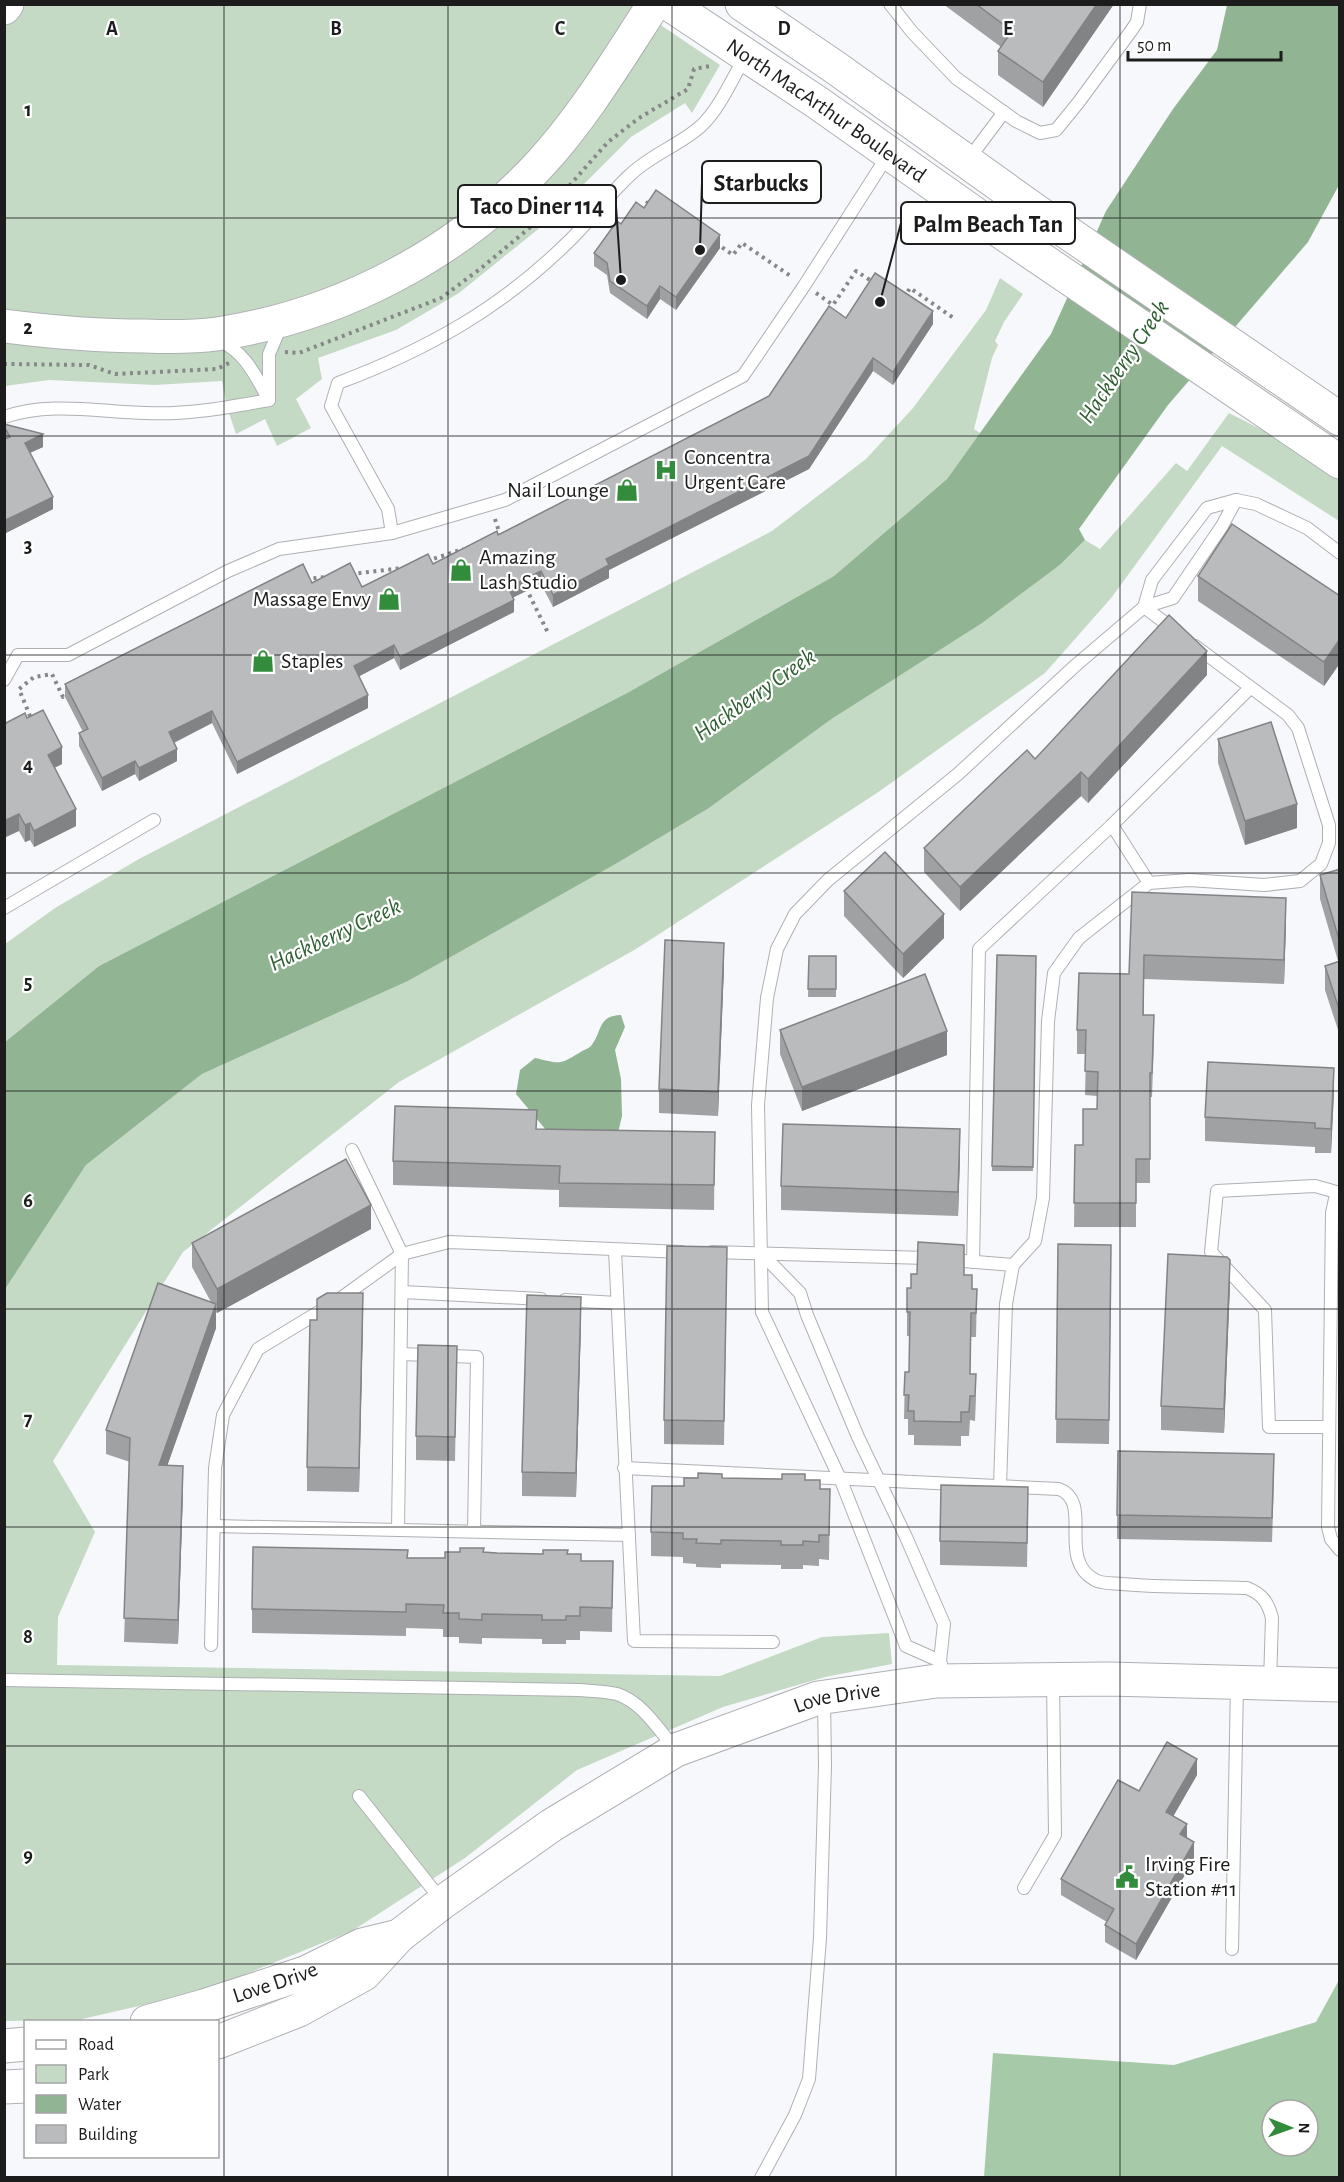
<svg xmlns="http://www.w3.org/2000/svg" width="1344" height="2182" viewBox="0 0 1344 2182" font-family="'Alegreya Sans',sans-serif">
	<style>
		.green { fill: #c4dac4 }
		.forest { fill: #a6caa7; fill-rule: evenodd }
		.water { fill: #91b492 }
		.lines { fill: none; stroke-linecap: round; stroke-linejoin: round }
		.lane-casing { stroke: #afb0b3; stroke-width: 14 }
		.secondary-casing { stroke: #afb0b3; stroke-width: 35 }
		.path { stroke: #868789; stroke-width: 4; stroke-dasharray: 3 4.5; stroke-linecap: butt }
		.lane { stroke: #fff; stroke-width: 12 }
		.secondary { stroke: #fff; stroke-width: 33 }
		.wall { fill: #a0a1a3 }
		.shaded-wall { fill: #828384 }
		.building { fill: #babbbd; stroke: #828384; stroke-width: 1.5 }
		.grid { fill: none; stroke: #1c1c1d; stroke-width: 1.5; stroke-opacity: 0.55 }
		.labels { text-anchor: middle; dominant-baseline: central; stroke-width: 4.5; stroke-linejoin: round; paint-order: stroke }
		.street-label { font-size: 22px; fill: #1c1c1d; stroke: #fff }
		.poi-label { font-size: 22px; fill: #1c1c1d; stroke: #fff; text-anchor: start }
		.water-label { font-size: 24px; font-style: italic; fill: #2d5f30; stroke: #fff }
		.grid-label { font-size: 20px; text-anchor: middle; font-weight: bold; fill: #1c1c1d; stroke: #fff; stroke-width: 4.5; stroke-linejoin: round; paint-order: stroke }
		.leader { fill: none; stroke: #1c1c1d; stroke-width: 2 }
		.callout-dot { fill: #1c1c1d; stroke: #fff; stroke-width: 2 }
		.callout { fill: #fff; stroke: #1c1c1d; stroke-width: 2 }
		.callout-label { font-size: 24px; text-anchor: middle; font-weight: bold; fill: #1c1c1d }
	</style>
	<rect width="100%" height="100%" fill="#f7f8fb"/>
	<g class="green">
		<path d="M5 5H631L720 65 692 113 685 103 631 137 542 226 459 293 396 330 318 358 322 379 296 399 311 428 277 446 265 419 236 434 227 407 222 381 155 385 49 380 5 386Z"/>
		<path d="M1000 278 1023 294 1004 322 995 341 998 345 992 358 974 429 980 433 947 479 834 576 627 693 99 966 5 1042V944L55 908 139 859 772 531 866 459 913 408 986 310Z"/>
		<path d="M1229 413 1268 433 1339 477V521L1222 446 1112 597 1045 673 877 793 636 949 399 1082 183 1252 53 1461 95 1532 58 1617 57 1665 720 1676 822 1637 889 1633 892 1664 825 1677 723 1707 577 1770 465 1858 352 1931 204 1991 78 2020 5 2021 4 1289 86 1165 202 1074 408 981 709 808 833 718 1061 564 1085 540 1100 549 1176 463 1187 471Z"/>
	</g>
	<path class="forest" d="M1339 1980V2177H984L993 2053 1174 2065 1316 2022ZM1272 2110H1308V2146H1272Z"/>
	<g class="water">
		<path d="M1227 5H1339V185L1308 242 1168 405 1079 529 1085 540 1061 564 982 623 833 718 709 808 617 863 408 981 202 1074 86 1165 5 1289V1042L99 966 627 693 834 576 947 479 1051 334 1106 211 1173 109 1217 50Z"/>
		<path d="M621 1015 625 1027 615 1050 621 1079 622 1116 616 1141 546 1130 516 1094 520 1070 535 1058C559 1063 558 1066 579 1053 583 1050 588 1049 591 1046 603 1031 597 1016 621 1015Z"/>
	</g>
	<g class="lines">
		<g class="lane-casing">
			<g id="lane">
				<path d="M890 4 912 32 956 78 1016 121 1040 133 1056 130 1078 103 1131 31 1137 22 1140 4"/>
				<path d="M968 160 1004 112"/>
				<path d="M219 341C245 351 256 377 269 400"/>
				<path d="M269 399V354L281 326"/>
				<path d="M4 417C50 401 99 412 146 413 188 415 229 407 269 400"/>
				<path d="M392 533 388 509 331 406 338 383C426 350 500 309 568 242 590 221 608 195 630 175 650 155 680 145 701 126 720 108 732 79 745 57"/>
				<path d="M1144 607 1176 631"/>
				<path d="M1144 607 1152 580 1207 508 1236 500 1256 504 1307 528 1340 553"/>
				<path d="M4 680 18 655H68L228 571 279 549 392 533 505 500 743 376 804 286 888 155"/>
				<path d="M1112 825 1149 883"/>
				<path d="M4 908 154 820"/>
				<path d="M352 1150 402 1254 398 1530"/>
				<path d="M1340 1195 1335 1199 1332 1213 1328 1527 1331 1539 1340 1550"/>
				<path d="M615 1250 634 1641 773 1642"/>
				<path d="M712 1252 927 1258 1013 1265"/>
				<path d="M762 1254 800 1293 807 1315 858 1437 906 1537 944 1624 940 1661 942 1668"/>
				<path d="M973 1262 979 949 1112 825 1250 688"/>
				<path d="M402 1292 541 1299"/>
				<path d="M565 1300 617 1303"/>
				<path d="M401 1354 477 1357 474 1531"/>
				<path d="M1329 1427H1269L1265 1310 1211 1252 1217 1191 1315 1186 1340 1193"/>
				<path d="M624 1468 1059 1489C1094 1502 1056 1559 1095 1580 1102 1584 1114 1583 1122 1584 1164 1588 1206 1586 1247 1588 1262 1594 1268 1602 1272 1618L1270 1682"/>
				<path d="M1000 1486 1006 1304 1013 1265 1035 1241 1043 1198 1048 1021 1054 973 1079 938 1149 883 1189 880 1264 885 1300 881 1321 864 1329 843V825L1298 728 1288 715 1195 646"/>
				<path d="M214 1526 629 1535"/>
				<path d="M211 1645 215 1468 223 1415 258 1349 337 1301 402 1254 449 1242 682 1252"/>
				<path d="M940 1661 906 1646 842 1483 762 1312 758 1105 767 998 777 949 795 914 828 880 958 774 1076 665 1144 607 1173 598 1222 526 1236 500"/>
				<path d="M4 1680 579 1690C591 1691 605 1691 617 1694 642 1702 659 1730 675 1749"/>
				<path d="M359 1796 442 1901"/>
				<path d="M1024 1888 1055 1835 1053 1681"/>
				<path d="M1232 1949 1237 1684"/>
				<path d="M761 2178 795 2115 809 2079 820 1938 825 1765 824 1699"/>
			</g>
		</g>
		<g class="secondary-casing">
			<g id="secondary">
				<path id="s1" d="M669 4 818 103 988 223 1340 462"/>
				<path d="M742 4 836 68 1036 211 1340 419"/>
				<path d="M4 8 7 4"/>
				<path d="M4 326C51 332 98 336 145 336 169 337 194 337 217 334 339 316 458 254 541 163 585 115 618 59 654 4"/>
				<path id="s2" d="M147 2022 204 2006 305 1973 362 1945 399 1936"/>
				<path id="s3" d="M218 2042 299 2010 364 1974 399 1936 443 1902 552 1825 676 1750 818 1698 936 1681 1109 1679 1340 1685"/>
				<path d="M4 2046 26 2044"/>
				<path d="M4 2087 26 2086"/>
			</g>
		</g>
		<g class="path">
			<path d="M564 192 580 209"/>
			<path d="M641 209 651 199 652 200"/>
			<path d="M716 243 733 255 742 243 792 277"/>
			<path d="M816 293 833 305 856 271 873 282"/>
			<path d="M904 298 910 288 955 319"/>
			<path d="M285 352 299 353 441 298 480 269 539 220 608 142 639 118 688 89 694 69 710 66 713 67"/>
			<path d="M4 364 89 365 115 374 217 369 229 363"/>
			<path d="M495 519 501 538"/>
			<path d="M427 561 463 549"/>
			<path d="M351 574 403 568"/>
			<path d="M306 579 325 577"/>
			<path d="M526 588 549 635"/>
			<path d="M23 720 30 716 19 689 34 677 52 674 63 697 67 694"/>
		</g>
		<use href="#lane" class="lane"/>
		<use href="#secondary" class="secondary"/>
	</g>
	<g class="wall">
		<path d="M943 4H1114L1043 107 998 75V51L1001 47Z"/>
		<path d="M644 208 720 248 676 310 660 299 647 319 610 293 607 275 594 266V253L621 224Z"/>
		<path d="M846 318 933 324 893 385 873 371 809 469 609 570V578L553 607 541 584 513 597 514 612 400 670 394 658 359 676 368 708 237 774 212 723 174 743 177 761 139 781 135 774 102 791 79 746V733L83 732 65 697V684L312 583 362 587 433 564 498 535 769 396Z"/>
		<path d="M4 424 43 447 30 453 53 509 4 534Z"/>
		<path d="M1198 576 1340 596V663L1324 686 1198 601Z"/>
		<path d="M1207 675 1088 803 1081 796 960 911 924 872V848L1035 759Z"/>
		<path d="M27 718 62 764 54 768 76 826 34 847 30 840 25 842 19 831 6 723Z"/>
		<path d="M1218 739 1297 828 1245 845 1218 763Z"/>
		<path d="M1340 869V1036L1325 990V966L1338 961 1320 899V875Z"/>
		<path d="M844 891 944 938 903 978 844 916Z"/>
		<path d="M1132 892 1286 922 1284 984 1144 979V1015L1154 1039 1152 1097H1150V1183H1136V1227H1074L1075 1145H1083L1097 1109V1096L1085 1095 1086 1054H1077V1030L1129 974Z"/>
		<path d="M997 955 1036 956 1033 1171H992Z"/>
		<path d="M809 956H836V997H808Z"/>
		<path d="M724 967 718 1116 659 1113V1089Z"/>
		<path d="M780 1030 947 1055 802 1111 780 1054Z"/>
		<path d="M1334 1092 1331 1153H1315V1147L1205 1141V1117Z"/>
		<path d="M537 1129 715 1132 714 1210 559 1207V1190L393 1185V1161Z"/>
		<path d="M960 1154 958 1216 781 1210V1186Z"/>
		<path d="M371 1229 217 1313 216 1312V1328L167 1466 183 1490 178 1644 124 1642 130 1462 106 1454V1430L211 1302 192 1267V1243Z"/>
		<path d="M1058 1244 1111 1245 1109 1444 1056 1443Z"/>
		<path d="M727 1247 724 1445 664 1444V1420Z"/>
		<path d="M964 1275 972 1289H977L976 1337H971L970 1374 976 1398 975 1421 970 1420 969 1436H961V1446L914 1445V1435H908V1419H904L905 1372H909L910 1336H907V1288H911Z"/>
		<path d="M1230 1284 1224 1433 1161 1430V1406Z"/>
		<path d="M363 1318 359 1492 307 1491V1467Z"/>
		<path d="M581 1321 576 1497 522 1496V1472Z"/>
		<path d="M457 1346 455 1461 416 1460V1436Z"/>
		<path d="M722 1478 805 1480 820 1489H830L829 1560 819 1559V1566L803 1565V1569H781V1565L721 1564V1568L696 1567V1564L683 1563V1557L651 1556V1532L684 1486Z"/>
		<path d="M1274 1478 1272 1542 1117 1539V1515Z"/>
		<path d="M1028 1512 1027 1567 940 1565V1541Z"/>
		<path d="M568 1554 581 1561H613L612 1632 580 1631V1640H566V1644H542V1639L482 1638V1644L459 1643V1637H443V1629L406 1628V1636L252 1633V1609L408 1558H445Z"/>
		<path d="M1197 1775 1173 1816 1187 1838 1194 1859 1136 1960 1105 1942V1925L1107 1922 1061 1895V1879Z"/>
	</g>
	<g class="shaded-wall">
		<path d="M1097 4H1114L1043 107V82Z"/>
		<path d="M720 235V248L676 310V297Z"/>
		<path d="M660 286V299L647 319V306Z"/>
		<path d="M933 311V324L893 385V372Z"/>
		<path d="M873 358V371L809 469 609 570V578L553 607V595L606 559Z"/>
		<path d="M43 434V447L25 455V443Z"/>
		<path d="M53 497V509L4 534V521Z"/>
		<path d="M541 571V584L508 600V587Z"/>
		<path d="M514 600V612L400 670V657Z"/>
		<path d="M1340 639V663L1324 686V662Z"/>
		<path d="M394 645V658L354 679V666Z"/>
		<path d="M1207 651V675L1088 803V779Z"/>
		<path d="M368 695V708L237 774V762Z"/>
		<path d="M212 711V723L169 745V732Z"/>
		<path d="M62 747V764L48 771V755Z"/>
		<path d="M177 749V761L139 781V768Z"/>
		<path d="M135 761V774L102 791V778Z"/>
		<path d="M1081 772V796L960 911V887Z"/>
		<path d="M1297 804V828L1245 845V821Z"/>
		<path d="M76 809V826L34 847V831Z"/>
		<path d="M19 814V831L4 838V821Z"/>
		<path d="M30 823V840L25 842V825Z"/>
		<path d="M1286 898V922L1284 984V960Z"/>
		<path d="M944 914V938L903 978V954Z"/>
		<path d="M724 943V967L718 1116V1092Z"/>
		<path d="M947 1031V1055L802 1111V1087Z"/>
		<path d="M1334 1068V1092L1331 1153V1129Z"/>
		<path d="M960 1129V1154L958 1216V1192Z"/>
		<path d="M371 1205V1229L217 1313V1289Z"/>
		<path d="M1230 1260V1284L1224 1433V1409Z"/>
		<path d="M363 1293V1318L359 1492V1468Z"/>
		<path d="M581 1297V1321L576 1497V1473Z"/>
		<path d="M216 1304V1328L159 1489V1465Z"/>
		<path d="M183 1466V1490L178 1644V1620Z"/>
		<path d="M1197 1759V1775L1166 1829V1812Z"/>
		<path d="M1187 1824V1840L1180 1834Z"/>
		<path d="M1194 1842V1859L1136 1960V1944Z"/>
	</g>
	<g class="building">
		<path d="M976 4H1097L1043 82 998 51 1012 31Z"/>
		<path d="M656 190 720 235 676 297 660 286 647 306 610 281 607 263 594 253 617 221 621 224 636 202 644 208Z"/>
		<path d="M875 273 933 311 893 372 873 358 809 456 606 559 609 565 553 595 541 571 508 587 514 600 400 657 394 645 354 666 368 695 237 762 212 711 169 732 177 749 139 768 135 761 102 778 79 733 88 729 65 684 303 564 312 583 350 563 362 587 428 554 433 564 497 531 498 535 769 396 829 306 846 318Z"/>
		<path d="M4 424 43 434 25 443 53 497 4 521V439L10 437 4 426Z"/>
		<path d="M1232 524 1340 596V639L1324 662 1198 576Z"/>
		<path d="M1169 615 1207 651 1088 779 1081 772 960 887 924 848 1027 750 1035 759Z"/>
		<path d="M43 710 62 747 48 755 76 809 34 831 30 823 25 825 19 814 4 821V721L6 723 25 713 27 718Z"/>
		<path d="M1271 722 1297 804 1245 821 1218 739Z"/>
		<path d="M885 852 944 914 903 954 844 891Z"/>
		<path d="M1340 869V943L1320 875Z"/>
		<path d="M1132 892 1286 898 1284 960 1144 955 1143 1015H1154L1152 1073H1150V1159H1136V1203H1074L1075 1145H1083V1109H1097L1098 1072 1085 1071 1086 1030H1077L1079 973 1129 974Z"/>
		<path d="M665 940 724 943 718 1092 659 1089Z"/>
		<path d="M997 955 1036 956 1033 1167 992 1166Z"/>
		<path d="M809 956H836V989H808Z"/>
		<path d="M1340 961V1012L1325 966Z"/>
		<path d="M925 974 947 1031 802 1087 780 1030Z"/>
		<path d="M1208 1062 1334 1068 1331 1129 1315 1128V1123L1205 1117Z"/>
		<path d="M395 1106 537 1110 536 1129 715 1132 714 1185 559 1183 560 1166 393 1161Z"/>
		<path d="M783 1124 960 1129 958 1192 781 1186Z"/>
		<path d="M346 1159 371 1205 217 1289 192 1243Z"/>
		<path d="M918 1242 964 1245V1275H972V1289H977L976 1313H971L970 1374H976L975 1396H970L969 1412H961V1422L914 1421V1411H908L909 1395H904L905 1372H909L910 1312H907V1288H911V1274H917Z"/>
		<path d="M1058 1244 1111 1245 1109 1420 1056 1419Z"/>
		<path d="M667 1246 727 1247 724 1421 664 1420Z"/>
		<path d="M1168 1254 1227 1257 1230 1260 1224 1409 1161 1406Z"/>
		<path d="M158 1283 216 1304 159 1465 183 1466 178 1620 124 1618 130 1438 106 1430Z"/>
		<path d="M327 1293H363L359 1468 307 1467 310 1320H317V1299Z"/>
		<path d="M527 1295 581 1297 576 1473 522 1472Z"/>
		<path d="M418 1345 457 1346 455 1437 416 1436Z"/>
		<path d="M1118 1451 1274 1454 1272 1518 1117 1515Z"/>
		<path d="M698 1473 722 1474V1478L782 1479V1474H805V1480H820V1489H830L829 1535H819V1542L803 1541V1545H781V1541L721 1540V1544L696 1543 697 1539H683V1533L651 1532 652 1486H684V1478H698Z"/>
		<path d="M941 1485 1028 1487 1027 1543 940 1541Z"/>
		<path d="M253 1547 408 1550 407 1558H445V1552H460V1548H484L483 1552 497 1553 543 1554V1550H568L567 1554H581V1561H613L612 1608 580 1607V1616H566V1620H542V1615L482 1614V1620L459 1619V1613H443L444 1605 406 1604V1612L252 1609Z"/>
		<path d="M1167 1742 1197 1759 1166 1812 1187 1824 1180 1834 1194 1842 1136 1944 1105 1925 1114 1909 1061 1879 1118 1780 1139 1791Z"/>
	</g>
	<path class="grid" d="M224 4V2178M448 4V2178M672 4V2178M896 4V2178M1120 4V2178M4 218H1340M4 436H1340M4 655H1340M4 873H1340M4 1091H1340M4 1309H1340M4 1527H1340M4 1746H1340M4 1964H1340"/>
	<defs>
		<g id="hospital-bare" transform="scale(1.8)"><path d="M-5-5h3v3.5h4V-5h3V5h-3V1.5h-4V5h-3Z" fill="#328c3c" stroke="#fff" stroke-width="2.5" paint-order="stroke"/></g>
		<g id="shop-bare" transform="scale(1.8)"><path d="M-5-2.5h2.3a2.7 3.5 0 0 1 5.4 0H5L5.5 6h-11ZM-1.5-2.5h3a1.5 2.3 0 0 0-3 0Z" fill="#328c3c" stroke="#fff" stroke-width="2.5" paint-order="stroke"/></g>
		<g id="civic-bare" transform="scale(1.8)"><path d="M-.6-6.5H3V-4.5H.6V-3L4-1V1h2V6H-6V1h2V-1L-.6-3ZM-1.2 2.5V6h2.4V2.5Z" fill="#328c3c" stroke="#fff" stroke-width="2.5" paint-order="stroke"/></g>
	</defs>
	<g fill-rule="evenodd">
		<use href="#hospital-bare" x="666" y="470"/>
		<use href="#shop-bare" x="627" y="490"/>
		<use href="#shop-bare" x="461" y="570"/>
		<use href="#shop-bare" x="389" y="599"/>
		<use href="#shop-bare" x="263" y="661"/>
		<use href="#civic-bare" x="1127" y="1877"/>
	</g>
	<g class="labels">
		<g class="street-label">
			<text stroke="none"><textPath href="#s1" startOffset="190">North MacArthur Boulevard</textPath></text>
			<text stroke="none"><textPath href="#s3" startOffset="717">Love Drive</textPath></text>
			<text stroke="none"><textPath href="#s2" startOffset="134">Love Drive</textPath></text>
		</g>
		<g class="poi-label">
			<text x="684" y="457">Concentra<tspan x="684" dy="25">Urgent Care</tspan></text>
			<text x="609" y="490" text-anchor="end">Nail Lounge</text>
			<text x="479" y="557">Amazing<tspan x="479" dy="25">Lash Studio</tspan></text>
			<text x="371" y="599" text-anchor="end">Massage Envy</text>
			<text x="281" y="661">Staples</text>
			<text x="1145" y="1864">Irving Fire<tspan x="1145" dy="25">Station #11</tspan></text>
		</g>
		<g class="water-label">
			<text transform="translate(1124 362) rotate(-56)">Hackberry Creek</text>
			<text transform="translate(755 695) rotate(-35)">Hackberry Creek</text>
			<text transform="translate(335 935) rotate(-25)">Hackberry Creek</text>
		</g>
	</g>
	<g class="grid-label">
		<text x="112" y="35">A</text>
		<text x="336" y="35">B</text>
		<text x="560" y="35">C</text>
		<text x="784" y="35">D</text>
		<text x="1008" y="35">E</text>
		<text x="28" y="116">1</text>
		<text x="28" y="334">2</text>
		<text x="28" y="552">3</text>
		<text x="28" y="771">4</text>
		<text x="28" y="989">5</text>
		<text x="28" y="1207">6</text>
		<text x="28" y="1425">7</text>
		<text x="28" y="1643">8</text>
		<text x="28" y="1862">9</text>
	</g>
	<path class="leader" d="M700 250L702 182M621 280L616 206M880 302L901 223"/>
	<g class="callout-dot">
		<circle cx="700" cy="250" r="6"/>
		<circle cx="621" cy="280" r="6"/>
		<circle cx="880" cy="302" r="6"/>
	</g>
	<g class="callout">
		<rect x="702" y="161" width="119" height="42" rx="6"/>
		<rect x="458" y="185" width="158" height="42" rx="6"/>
		<rect x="901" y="202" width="174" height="42" rx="6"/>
	</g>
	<g class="callout-label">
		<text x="761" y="191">Starbucks</text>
		<text x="537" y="214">Taco Diner 114</text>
		<text x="988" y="232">Palm Beach Tan</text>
	</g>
	<rect width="1344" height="2182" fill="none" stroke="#1c1c1d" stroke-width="12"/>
	<rect x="24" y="2020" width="195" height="138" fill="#ffffff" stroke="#a4a4a5" stroke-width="1.5"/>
	<rect x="36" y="2040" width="30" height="9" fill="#ffffff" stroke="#a4a4a5" stroke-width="1.5"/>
	<text x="78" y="2050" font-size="18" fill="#1c1c1d">Road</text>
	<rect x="36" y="2065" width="30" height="18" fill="#c4dac4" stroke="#a4a4a5" stroke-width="1.5"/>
	<text x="78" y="2080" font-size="18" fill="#1c1c1d">Park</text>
	<rect x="36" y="2095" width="30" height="18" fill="#91b492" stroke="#a4a4a5" stroke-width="1.5"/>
	<text x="78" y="2110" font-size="18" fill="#1c1c1d">Water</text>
	<rect x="36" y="2125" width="30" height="18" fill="#babbbd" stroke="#a4a4a5" stroke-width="1.5"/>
	<text x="78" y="2140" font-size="18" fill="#1c1c1d">Building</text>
	<g transform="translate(1290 2128) rotate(91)"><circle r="28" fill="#ffffff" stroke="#a4a4a5" stroke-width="1.5"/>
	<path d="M0-4.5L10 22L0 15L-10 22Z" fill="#328c3c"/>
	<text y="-9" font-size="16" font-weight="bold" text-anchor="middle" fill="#1c1c1d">N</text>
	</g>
	<path d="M1128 51v9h153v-9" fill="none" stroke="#1c1c1d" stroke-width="3"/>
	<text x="1137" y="51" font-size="18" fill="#1c1c1d" stroke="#ffffff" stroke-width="4.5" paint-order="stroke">50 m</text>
</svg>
